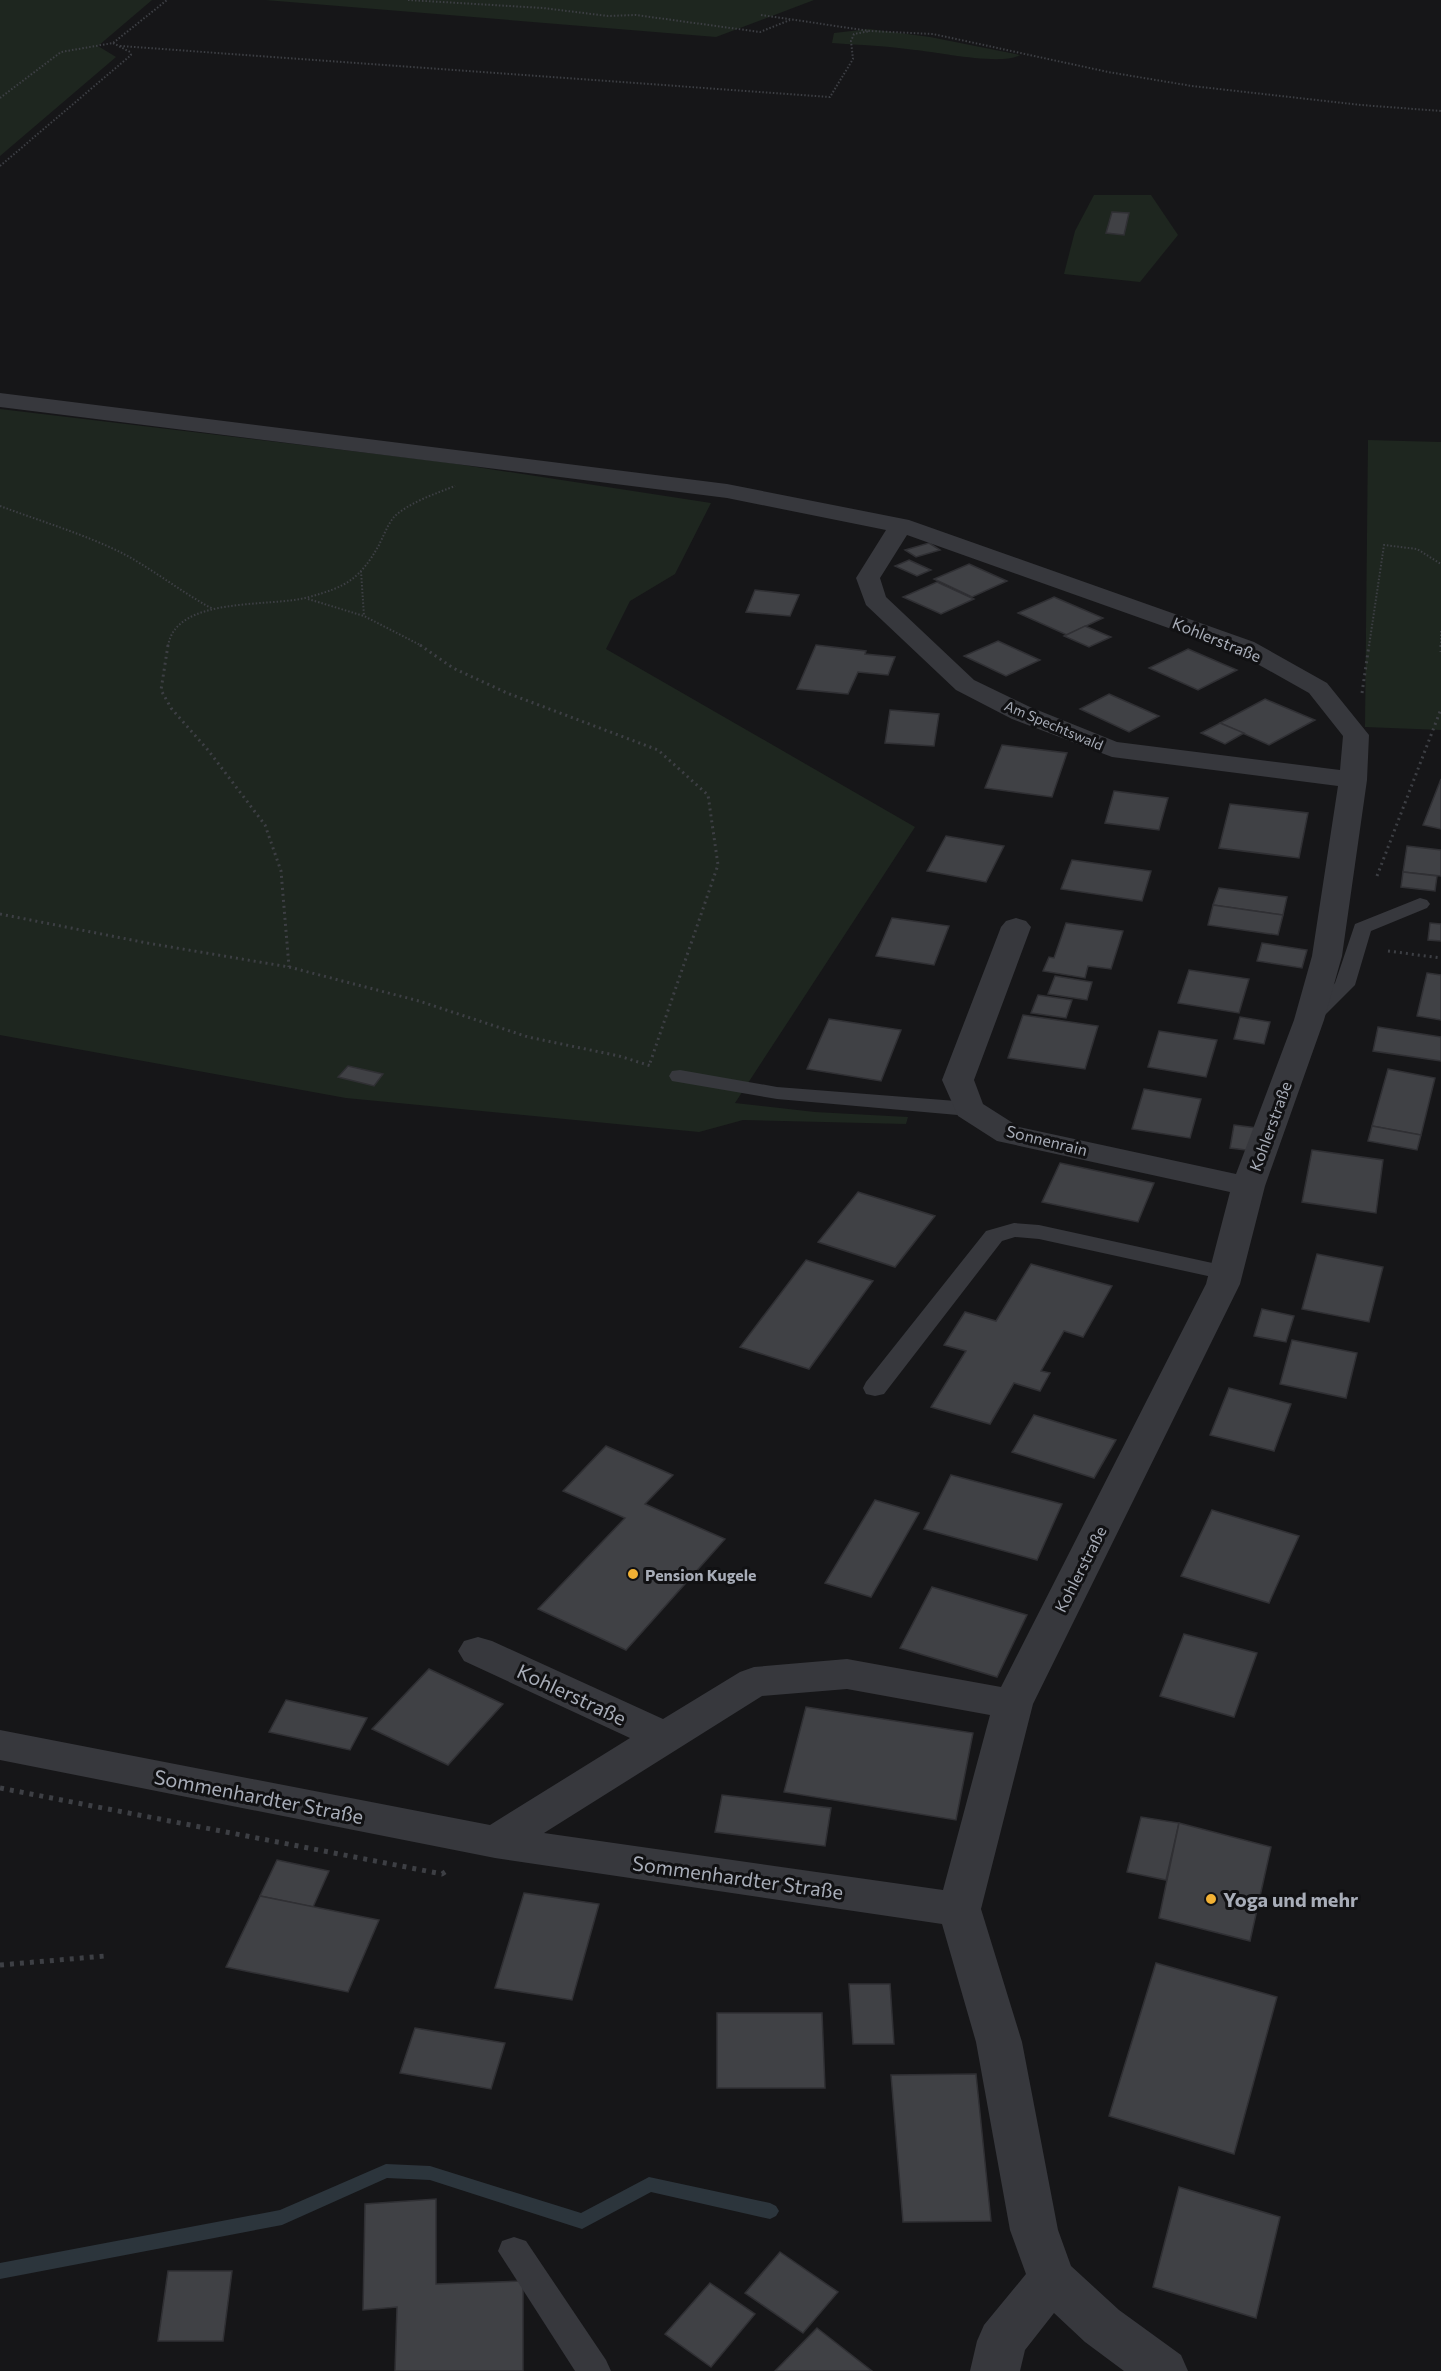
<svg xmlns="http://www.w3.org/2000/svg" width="1441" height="2371" viewBox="0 0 1441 2371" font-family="Commissioner,sans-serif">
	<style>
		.green { fill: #1e261f }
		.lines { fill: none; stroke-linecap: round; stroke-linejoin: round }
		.stream { fill: #2c353c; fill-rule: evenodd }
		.building { fill: #404145; stroke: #303034; stroke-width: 1.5 }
		.path-far2 { stroke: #3d3f44; stroke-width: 2; stroke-dasharray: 1.5 2; stroke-linecap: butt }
		.path-far1 { stroke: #3d3f44; stroke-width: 3; stroke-dasharray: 2 4; stroke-linecap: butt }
		.path { stroke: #3d3f44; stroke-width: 5; stroke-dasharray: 4 6; stroke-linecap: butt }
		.service { fill: #37383d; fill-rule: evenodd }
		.minor { fill: #37383d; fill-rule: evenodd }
		.poi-dot { fill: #f2b134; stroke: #111113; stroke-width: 2 }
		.labels { text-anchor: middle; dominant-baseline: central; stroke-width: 6; stroke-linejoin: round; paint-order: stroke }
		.far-street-label { font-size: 14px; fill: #a8adb8; stroke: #111113 }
		.street-label { font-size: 16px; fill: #a8adb8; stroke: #111113 }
		.poi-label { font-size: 16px; font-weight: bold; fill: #a8adb8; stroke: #111113; text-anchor: start }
		.near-street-label { font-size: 20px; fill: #a8adb8; stroke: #111113 }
		.near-poi-label { font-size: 20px; font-weight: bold; fill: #a8adb8; stroke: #111113; text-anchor: start }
	</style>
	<rect width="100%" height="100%" fill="#161618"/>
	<g class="green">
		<path d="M0 0H152L98 46 116 57 0 156Z"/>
		<path d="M265 0H814L716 37Z"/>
		<path d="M869 29 930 37 1020 55C1002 66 938 52 915 50 888 46 860 45 832 43L834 33Z"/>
		<path d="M1094 195H1151L1178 235 1140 282 1064 274 1075 231Z"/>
		<path d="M0 409 444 462 711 503 675 574 630 601 606 649 915 827 735 1103 815 1112 908 1117 906 1124 743 1120 699 1132 346 1098 0 1035Z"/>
		<path d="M1368 440 1441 442V730L1365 727Z"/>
	</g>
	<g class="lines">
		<path class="stream" d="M386 2164 430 2166 581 2213 649 2177 770 2203 776 2206 779 2211 776 2216 770 2219 651 2192 582 2229 430 2180 387 2178 282 2225 0 2279V2263L280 2210Z"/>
	</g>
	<g class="building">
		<path d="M1112 212 1129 213 1124 235 1106 233Z"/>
		<path d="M929 543 940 550 916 557 905 550Z"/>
		<path d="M909 560 931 570 917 576 895 566Z"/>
		<path d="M969 564 1007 581 972 597 934 579Z"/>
		<path d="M937 582 974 599 941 614 903 597Z"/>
		<path d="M755 590 799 595 790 616 746 612Z"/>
		<path d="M1054 597 1103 618 1067 635 1018 613Z"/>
		<path d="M1085 626 1111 637 1089 647 1064 636Z"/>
		<path d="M998 641 1040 660 1006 676 964 656Z"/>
		<path d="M816 645 866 651 865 654 895 657 888 675 858 672 848 694 797 689Z"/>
		<path d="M1188 649 1237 670 1198 690 1149 668Z"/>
		<path d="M1109 694 1159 716 1129 732 1080 709Z"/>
		<path d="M1265 699 1315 720 1269 745 1220 723Z"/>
		<path d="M890 710 939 714 934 746 885 743Z"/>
		<path d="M1220 723 1244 733 1225 744 1201 733Z"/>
		<path d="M1002 745 1067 753 1052 797 985 788Z"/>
		<path d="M1441 779V829L1423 825Z"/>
		<path d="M1114 791 1168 798 1159 830 1105 823Z"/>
		<path d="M1230 804 1308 813 1299 858 1219 848Z"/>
		<path d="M946 836 1004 846 986 882 927 871Z"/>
		<path d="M1407 846 1441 850V876L1403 872Z"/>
		<path d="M1072 860 1151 871 1142 901 1061 889Z"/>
		<path d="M1403 872 1437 876 1435 891 1401 887Z"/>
		<path d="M1219 888 1287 897 1283 915 1213 905Z"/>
		<path d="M1213 905 1283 915 1278 935 1208 925Z"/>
		<path d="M892 918 949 926 934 965 876 956Z"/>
		<path d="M1066 923 1123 931 1111 969 1088 966 1085 978 1043 971 1049 957 1054 958Z"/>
		<path d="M1430 923 1441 924V941L1428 940Z"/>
		<path d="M1262 943 1307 950 1302 968 1257 961Z"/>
		<path d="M1189 970 1249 979 1239 1013 1178 1003Z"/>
		<path d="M1427 973 1441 975V1020L1417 1016Z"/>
		<path d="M1055 976 1092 982 1087 1000 1048 994Z"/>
		<path d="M1038 995 1072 1000 1066 1018 1031 1013Z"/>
		<path d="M1023 1015 1098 1026 1085 1069 1008 1058Z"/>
		<path d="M1240 1017 1270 1022 1264 1044 1234 1039Z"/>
		<path d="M829 1019 901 1030 881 1081 807 1069Z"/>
		<path d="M1378 1027 1441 1037V1061L1373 1051Z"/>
		<path d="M1159 1031 1217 1040 1206 1077 1148 1067Z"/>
		<path d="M348 1066 383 1074 374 1086 338 1077Z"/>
		<path d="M1388 1069 1435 1078 1421 1135 1372 1126Z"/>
		<path d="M1144 1089 1201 1099 1190 1138 1132 1129Z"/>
		<path d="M1234 1125 1257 1128 1254 1151 1230 1148Z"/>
		<path d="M1372 1126 1421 1135 1417 1150 1368 1141Z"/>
		<path d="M1312 1150 1383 1160 1376 1213 1302 1202Z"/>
		<path d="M1060 1163 1154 1183 1138 1222 1042 1202Z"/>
		<path d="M858 1192 935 1216 895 1267 818 1242Z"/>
		<path d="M1317 1254 1383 1267 1369 1322 1302 1309Z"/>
		<path d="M806 1260 873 1281 809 1369 740 1347Z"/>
		<path d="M1031 1264 1112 1286 1083 1337 1064 1331 1041 1371 1050 1373 1040 1391 1014 1383 990 1424 931 1407 966 1351 944 1345 965 1312 996 1321Z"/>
		<path d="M1262 1309 1294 1316 1286 1342 1254 1336Z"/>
		<path d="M1292 1340 1357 1353 1346 1398 1280 1384Z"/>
		<path d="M1229 1388 1291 1404 1274 1451 1210 1435Z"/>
		<path d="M1034 1415 1116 1440 1094 1478 1012 1452Z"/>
		<path d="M606 1446 673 1475 645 1504 725 1539 626 1650 538 1609 625 1518 563 1491Z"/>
		<path d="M951 1475 1062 1504 1037 1560 924 1529Z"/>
		<path d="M875 1500 919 1513 871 1597 825 1583Z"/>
		<path d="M1212 1510 1299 1536 1269 1603 1181 1576Z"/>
		<path d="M932 1587 1027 1615 997 1677 900 1648Z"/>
		<path d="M1184 1634 1257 1653 1234 1717 1160 1696Z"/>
		<path d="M429 1669 503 1704 448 1765 372 1729Z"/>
		<path d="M286 1700 367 1718 350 1750 269 1732Z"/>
		<path d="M806 1707 973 1733 956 1820 784 1792Z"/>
		<path d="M722 1795 831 1808 825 1846 715 1832Z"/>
		<path d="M1141 1817 1179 1823 1166 1880 1127 1872Z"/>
		<path d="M1179 1823 1271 1847 1250 1941 1159 1918Z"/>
		<path d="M277 1860 329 1871 313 1907 260 1896Z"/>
		<path d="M524 1893 599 1904 572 2000 495 1988Z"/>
		<path d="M260 1896 379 1920 348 1992 226 1967Z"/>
		<path d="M1156 1963 1277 1997 1234 2154 1109 2116Z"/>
		<path d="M849 1984H890L894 2044H853Z"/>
		<path d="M717 2013H822L825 2088H717Z"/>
		<path d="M415 2028 505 2043 491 2089 400 2073Z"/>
		<path d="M976 2074 991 2221 903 2222 891 2075Z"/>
		<path d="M1179 2187 1280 2217 1256 2318 1153 2287Z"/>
		<path d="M436 2199V2284L523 2281V2371H395L397 2307 363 2310 365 2204Z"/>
		<path d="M780 2252 838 2292 803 2333 745 2293Z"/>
		<path d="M168 2271H232L223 2341H158Z"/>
		<path d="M710 2283 755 2314 711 2367 665 2334Z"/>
		<path d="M817 2328 872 2371H775Z"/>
	</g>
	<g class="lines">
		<g class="path-far2">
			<path d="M408 0 543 8 608 16 636 15 760 32 790 20"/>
			<path d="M761 15 870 31 933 34 1108 72 1192 86 1361 105 1441 111"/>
			<path d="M120 46 830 97 853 59 851 41 854 34 870 31"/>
			<path d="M0 98 61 52 113 43 167 0"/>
			<path d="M0 166 131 55 130 52 113 43"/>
			<path d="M0 506C40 521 84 534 122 553 154 570 181 592 213 609"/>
			<path d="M361 571 364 616"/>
			<path d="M308 599 364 616 422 646"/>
			<path d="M1441 631V646"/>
			<path d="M168 646C176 595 271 608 309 597 346 587 360 579 379 545 383 537 388 524 394 517 408 503 437 493 455 486"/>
			<path d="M1369 646 1384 545 1417 549 1441 564"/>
		</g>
		<g class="path-far1">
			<path d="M168 645 161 690 171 708 208 750 265 825 281 871 289 967"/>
			<path d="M420 645 453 668 507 693 658 750 708 795 718 865 650 1063"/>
			<path d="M1441 645V652"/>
			<path d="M1362 693 1369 645"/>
			<path d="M1377 876 1441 709"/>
			<path d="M0 914 147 943 289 967 419 1001 528 1037 619 1056 651 1066"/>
			<path d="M1388 951 1441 958"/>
		</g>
		<g class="path">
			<path d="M0 1788 442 1874 448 1870"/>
			<path d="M0 1965 105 1956"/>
		</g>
		<g class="service">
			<path d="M1420 898 1427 900 1430 904 1427 908 1371 931 1355 985 1316 1024 1309 1026 1302 1024 1299 1020 1302 1016 1335 983 1355 924Z"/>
			<path d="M680 1070 777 1087 969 1102 977 1104 980 1109 977 1114 969 1116 777 1099 672 1081 669 1076 672 1071Z"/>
			<path d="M1014 1223 1039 1225 1226 1266 1234 1268 1238 1273 1234 1278 1226 1280 1039 1239 1015 1237 1002 1241 884 1394 875 1396 866 1394 863 1388 866 1382 986 1231Z"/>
			<path d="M514 2237 526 2241 606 2360 611 2371H575L498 2251 502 2241Z"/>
		</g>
		<path class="minor" d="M0 393 727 484 909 520 1254 642 1327 683 1369 735 1367 780 1342 956 1324 1020 1265 1186 1240 1284 1033 1704 981 1909 1022 2042 1058 2230 1071 2266 1119 2310 1181 2355 1188 2371H1124L1085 2342 1054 2313 1025 2350 1020 2371H970L977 2341 984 2325 1026 2274 1010 2230 976 2042 942 1924 495 1858 0 1760V1730L490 1825 630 1738 464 1661 458 1651 464 1641 478 1637 492 1641 663 1719 740 1672 754 1667 847 1659 1001 1687 1206 1284 1230 1192 997 1141 958 1116 942 1080 1001 927 1006 921 1016 918 1026 921 1031 927 974 1080 983 1104 1019 1127 1236 1174 1294 1020 1312 956 1338 786 1112 757 1012 719 956 690 866 605 856 578 886 530 727 498 0 407ZM907 535 1236 652 1309 693 1343 736 1340 770 1117 742 1030 707 974 680 886 597 880 578ZM847 1689 990 1715 943 1890 544 1833 762 1696Z"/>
	</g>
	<g class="poi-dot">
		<circle cx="633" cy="1574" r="6"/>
		<circle cx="1211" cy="1899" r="6"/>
	</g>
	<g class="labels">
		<g class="far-street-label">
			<text transform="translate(1054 725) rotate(23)">Am Spechtswald</text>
		</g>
		<g class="street-label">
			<text transform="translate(1217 639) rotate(22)">Kohlerstraße</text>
			<text transform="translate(1270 1126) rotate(-70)">Kohlerstraße</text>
			<text transform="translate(1047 1140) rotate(14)">Sonnenrain</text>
			<text transform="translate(1080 1569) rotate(-63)">Kohlerstraße</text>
		</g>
		<g class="poi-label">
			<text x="645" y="1574">Pension Kugele</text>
		</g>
		<g class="near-street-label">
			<text transform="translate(572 1694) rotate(25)">Kohlerstraße</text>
			<text transform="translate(259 1796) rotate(11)">Sommenhardter Straße</text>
			<text transform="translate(738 1877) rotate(8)">Sommenhardter Straße</text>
		</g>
		<g class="near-poi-label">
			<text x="1223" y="1899">Yoga und mehr</text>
		</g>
	</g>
</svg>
